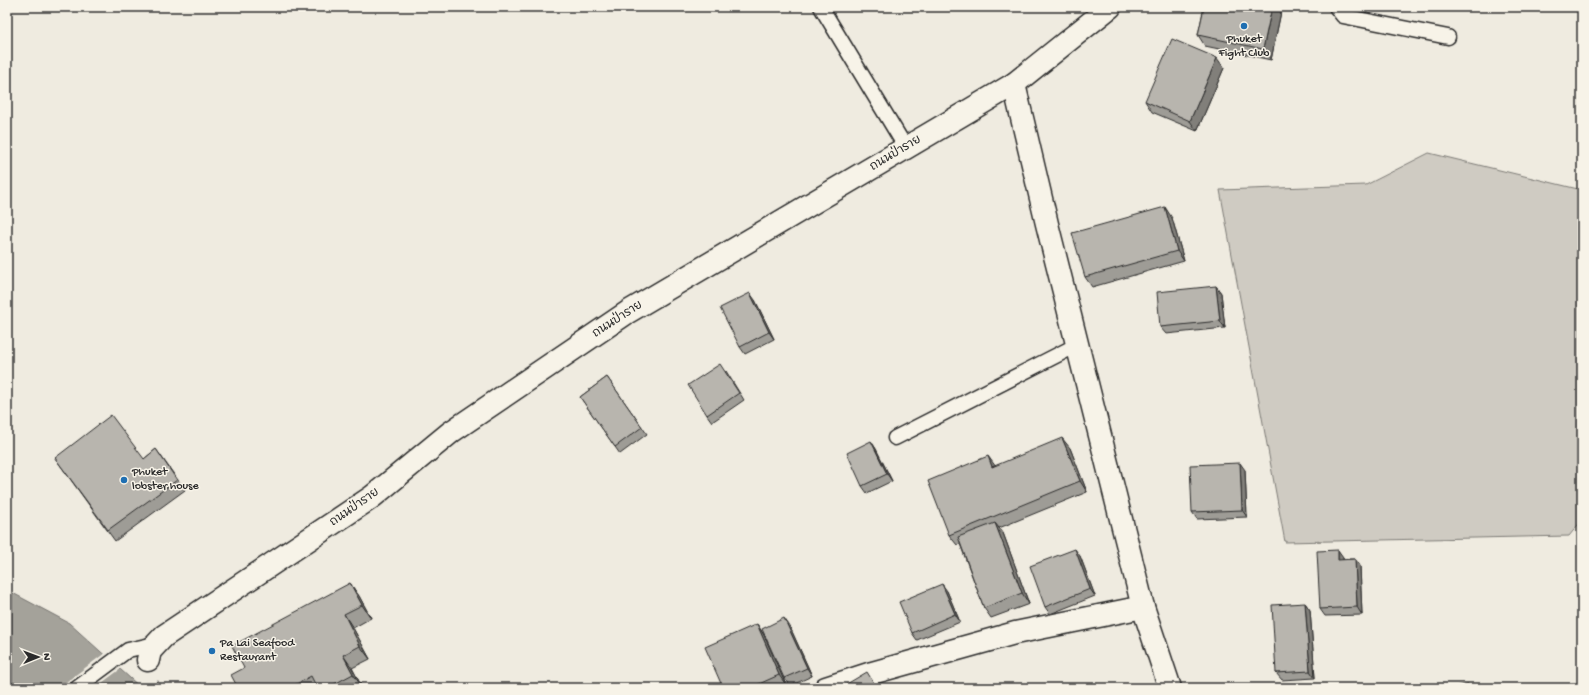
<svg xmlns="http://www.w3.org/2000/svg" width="1589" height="695" viewBox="0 0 1589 695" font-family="'Gochi Hand','Playpen Sans Thai',sans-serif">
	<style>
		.green { fill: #cfcbc2; stroke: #7d7b76 }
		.water { fill: #a4a29a; stroke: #74726e }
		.pier { fill: #efebe0 }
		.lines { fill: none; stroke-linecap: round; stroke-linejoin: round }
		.lane-casing { stroke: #2b2b2b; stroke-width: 17 }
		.street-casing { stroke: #2b2b2b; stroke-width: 25 }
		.path { stroke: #2b2b2b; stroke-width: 2.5; stroke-dasharray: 4 3; stroke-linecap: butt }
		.lane { stroke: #f7f3e8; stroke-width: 14 }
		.street { stroke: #f7f3e8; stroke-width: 22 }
		.wall { fill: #9e9c96; stroke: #2b2b2b }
		.shaded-wall { fill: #817f7a; stroke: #2b2b2b }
		.building { fill: #b8b5ae; stroke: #2b2b2b }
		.poi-dot { fill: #1f6fb2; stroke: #f7f3e8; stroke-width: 1.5 }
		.labels { text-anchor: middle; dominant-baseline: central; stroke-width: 3; stroke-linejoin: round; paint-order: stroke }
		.poi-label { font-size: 12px; fill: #2b2b2b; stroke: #f7f3e8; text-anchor: start }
		.street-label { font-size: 12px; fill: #2b2b2b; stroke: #f7f3e8 }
	</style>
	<rect width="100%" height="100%" fill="#efebe0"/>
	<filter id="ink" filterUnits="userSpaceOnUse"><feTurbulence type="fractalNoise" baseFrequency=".025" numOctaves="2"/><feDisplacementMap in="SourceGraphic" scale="8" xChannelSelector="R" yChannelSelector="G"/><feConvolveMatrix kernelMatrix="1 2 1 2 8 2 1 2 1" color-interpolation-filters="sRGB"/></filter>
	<g filter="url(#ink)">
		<path class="green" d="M1429 153 1582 190V520L1569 536 1285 542 1220 190 1366 185Z"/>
		<path class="water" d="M7 590 69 623 141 688H7Z"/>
		<path class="pier" d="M105 653 122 668 95 688H58Z"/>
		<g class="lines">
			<g class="lane-casing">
				<g id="lane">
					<path d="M821 7 906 148"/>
					<path d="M1336 7 1343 16 1448 37"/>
					<path d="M895 438 1077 345"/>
					<path d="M77 688 128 650 155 644"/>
				</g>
			</g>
			<g class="street-casing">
				<g id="street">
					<path d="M1014 84 1047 224 1143 607 1170 688"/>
					<path d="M148 660 150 651 164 636 372 497 451 432 628 312 1014 84 1110 7"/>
					<path d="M826 688 872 673 1015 633 1143 607"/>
				</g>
			</g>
			<path class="path" d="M157 681 160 688"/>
			<use href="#lane" class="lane"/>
			<use href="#street" class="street"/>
		</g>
		<g class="wall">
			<path d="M1204 7H1282L1271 60 1205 46 1198 35Z"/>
			<path d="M1224 68 1197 131 1152 112 1145 101Z"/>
			<path d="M1172 218 1184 261 1092 287 1085 277Z"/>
			<path d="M1216 286 1221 293 1225 328 1166 334 1160 327Z"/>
			<path d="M755 300 774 339 745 354 740 347Z"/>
			<path d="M726 371 744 400 712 422 707 415Z"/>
			<path d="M607 377 647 434 620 454 580 397Z"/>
			<path d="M871 441 876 449 892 481 867 493 862 486Z"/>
			<path d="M1070 448 1087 492 999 528 1003 533 1029 604 991 618 984 608 960 544 957 545 949 535 995 466Z"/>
			<path d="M156 449 185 490 115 541 55 458 144 459Z"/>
			<path d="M1245 470 1247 517 1197 519 1192 512Z"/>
			<path d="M1080 556 1095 596 1050 614 1045 607Z"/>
			<path d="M1343 557V559H1355L1360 566 1362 615 1325 616 1320 609Z"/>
			<path d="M350 583 359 596 371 618 353 628 370 659 352 668 362 687 360 688H238L244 668Z"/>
			<path d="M947 591 960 622 917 640 912 633Z"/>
			<path d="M1305 603 1310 610 1315 678 1282 680 1276 673Z"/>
			<path d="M757 624 764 635 786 685 781 688H723Z"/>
			<path d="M789 625 812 676 790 686 784 678Z"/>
		</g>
		<g class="shaded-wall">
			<path d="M1272 7H1282L1271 60 1263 49Z"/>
			<path d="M1217 58 1224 68 1197 131 1190 121Z"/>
			<path d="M1165 207 1172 218 1184 261 1177 251Z"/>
			<path d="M1216 286 1221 293 1225 328 1220 321Z"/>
			<path d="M750 293 755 300 774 339 769 332Z"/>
			<path d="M1062 438 1070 448 1087 492 1080 481Z"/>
			<path d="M871 441 876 449 892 481 887 474Z"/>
			<path d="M988 456 996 467H992Z"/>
			<path d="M1240 463 1245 470 1247 517 1242 510Z"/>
			<path d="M995 523 1003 533 1029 604 1022 593Z"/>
			<path d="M1075 549 1080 556 1095 596 1090 589Z"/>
			<path d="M1338 550 1343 557V567L1338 560Z"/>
			<path d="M1355 559 1360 566 1362 615 1357 607Z"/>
			<path d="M350 583 359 596 371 618 362 605Z"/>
			<path d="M942 584 947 591 960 622 955 614Z"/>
			<path d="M1305 603 1310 610 1315 678 1310 671Z"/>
			<path d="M344 614 353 628 370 659 360 646Z"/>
			<path d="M784 618 789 625 812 676 807 668Z"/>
			<path d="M757 624 764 635 786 685 779 675Z"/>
			<path d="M343 655 352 668 362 687 353 674Z"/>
		</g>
		<g class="building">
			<path d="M1204 7H1272L1263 49 1198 35Z"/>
			<path d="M1172 39 1217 58 1190 121 1145 101Z"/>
			<path d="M1165 207 1177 251 1085 277 1072 233Z"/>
			<path d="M1216 286 1220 321 1160 327 1157 292Z"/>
			<path d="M750 293 769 332 740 347 720 308Z"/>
			<path d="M720 364 739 393 707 415 688 385Z"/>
			<path d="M607 377 642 427 615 447 580 397Z"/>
			<path d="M111 415 144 459 156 449 177 480 108 530 55 458Z"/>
			<path d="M1062 438 1080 481 949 535 928 481 988 456 992 467Z"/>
			<path d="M871 441 887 474 862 486 847 453Z"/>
			<path d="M1240 463 1242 510 1192 512 1190 465Z"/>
			<path d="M995 523 1022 593 984 608 958 537Z"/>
			<path d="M1075 549 1090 589 1045 607 1030 566Z"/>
			<path d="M1338 550V560L1355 559 1357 607 1320 609 1317 551Z"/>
			<path d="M350 583 362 605 344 614 360 646 343 655 353 674 327 688H317L311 676 289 688H238L231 675 244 668 232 646Z"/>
			<path d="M942 584 955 614 912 633 899 602Z"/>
			<path d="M1305 603 1310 671 1276 673 1272 605Z"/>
			<path d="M784 618 807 668 784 678 762 629Z"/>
			<path d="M757 624 779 675 750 688H723L705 647Z"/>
			<path d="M867 672 877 688H840Z"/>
			<path d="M1468 684V688H1450Z"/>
		</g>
	</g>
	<g class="poi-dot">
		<circle cx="1244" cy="26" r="4"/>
		<circle cx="124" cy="480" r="4"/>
		<circle cx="212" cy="651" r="4"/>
	</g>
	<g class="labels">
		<g class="poi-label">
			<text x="1244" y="40" text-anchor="middle">Phuket<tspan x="1244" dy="14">Fight Club</tspan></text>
			<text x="132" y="473">Phuket<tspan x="132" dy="14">lobster house</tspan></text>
			<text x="220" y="644">Pa Lai Seafood<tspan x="220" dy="14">Restaurant</tspan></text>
		</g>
		<g class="street-label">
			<text transform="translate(896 154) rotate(-31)">ถนนป่าราย</text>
			<text transform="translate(618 320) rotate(-33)">ถนนป่าราย</text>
			<text transform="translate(355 508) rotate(-35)">ถนนป่าราย</text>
		</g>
	</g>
	<rect width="1589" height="695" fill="none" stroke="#f7f3e8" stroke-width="24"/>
	<rect x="12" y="12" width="1565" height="671" fill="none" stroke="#2b2b2b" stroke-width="1.5" filter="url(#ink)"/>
	<g transform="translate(38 657) rotate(89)" stroke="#f7f3e8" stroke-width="3" paint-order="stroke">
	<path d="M0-3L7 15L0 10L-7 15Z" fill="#2b2b2b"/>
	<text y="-6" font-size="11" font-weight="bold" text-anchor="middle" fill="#2b2b2b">N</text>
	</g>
</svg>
